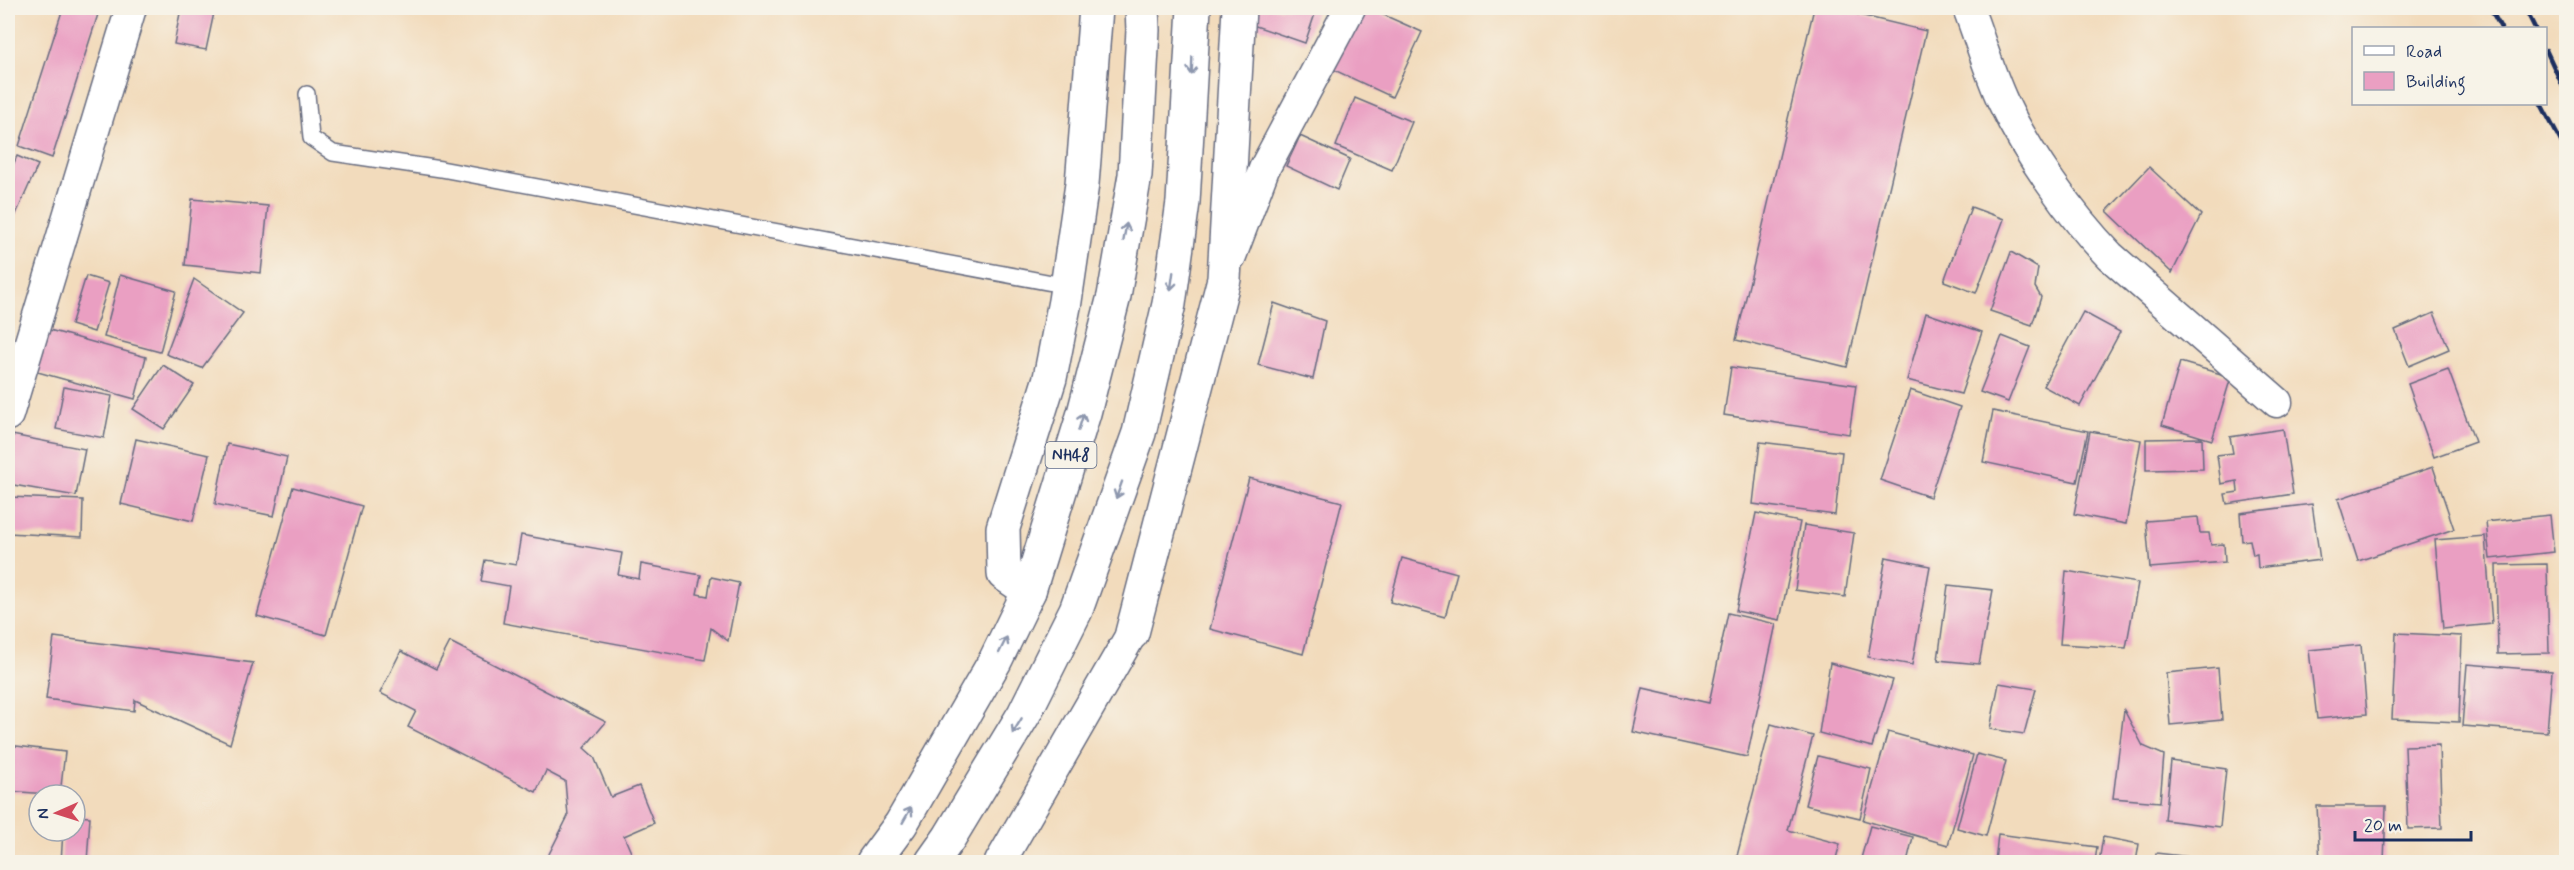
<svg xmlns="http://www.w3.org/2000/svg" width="2574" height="870" viewBox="0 0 2574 870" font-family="Mynerve,sans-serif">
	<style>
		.building { fill: #ea9fc2 }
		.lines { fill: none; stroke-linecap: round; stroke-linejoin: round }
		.lane-casing { stroke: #666b7f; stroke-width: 18 }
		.street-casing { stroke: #666b7f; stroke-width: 33 }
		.secondary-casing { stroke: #666b7f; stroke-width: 36 }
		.highway-casing { stroke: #666b7f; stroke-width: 36 }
		.lane { stroke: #fff; stroke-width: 15 }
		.street { stroke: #fff; stroke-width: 30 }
		.secondary { stroke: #fff; stroke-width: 33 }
		.highway { stroke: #fff; stroke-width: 33 }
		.rail { stroke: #1b2f5e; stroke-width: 4.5 }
		.oneway { stroke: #8d97ae }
		.labels { text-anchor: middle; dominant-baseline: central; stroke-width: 4.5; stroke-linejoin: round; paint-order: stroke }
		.shield { fill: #f7f3e8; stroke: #5d6a87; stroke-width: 1.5 }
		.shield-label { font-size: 16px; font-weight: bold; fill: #1b2f5e }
	</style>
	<rect width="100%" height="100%" fill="#f7f3e8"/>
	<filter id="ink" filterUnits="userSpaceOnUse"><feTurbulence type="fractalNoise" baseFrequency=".0167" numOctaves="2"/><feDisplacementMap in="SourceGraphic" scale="12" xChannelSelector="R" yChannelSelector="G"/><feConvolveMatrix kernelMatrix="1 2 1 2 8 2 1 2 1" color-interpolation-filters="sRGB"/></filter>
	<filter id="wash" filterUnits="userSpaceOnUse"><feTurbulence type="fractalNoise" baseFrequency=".008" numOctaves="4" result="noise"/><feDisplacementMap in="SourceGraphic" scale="24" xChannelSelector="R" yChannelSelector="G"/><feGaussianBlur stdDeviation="1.35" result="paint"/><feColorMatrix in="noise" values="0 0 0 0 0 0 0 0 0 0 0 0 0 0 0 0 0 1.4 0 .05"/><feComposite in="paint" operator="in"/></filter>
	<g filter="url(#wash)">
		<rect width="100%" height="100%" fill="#f2dbbc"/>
		<g id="blocks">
			<g class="building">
				<path d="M63 8H100L52 158 19 146Z"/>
				<path d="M181 8H215L206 50 174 44Z"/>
				<path d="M1245 8H1317L1305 43 1241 21Z"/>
				<path d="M1360 8H1368L1422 32 1392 97 1332 69Z"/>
				<path d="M1814 8H1831L1926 31 1847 367 1736 340Z"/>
				<path d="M1355 98 1412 122 1392 170 1336 146Z"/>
				<path d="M1300 136 1350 159 1337 190 1286 166Z"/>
				<path d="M17 156 38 165 13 221 8 218V177Z"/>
				<path d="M2149 167 2201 215 2172 273 2107 211Z"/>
				<path d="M192 199 268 206 261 273 185 265Z"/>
				<path d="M1971 207 2004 219 1976 293 1944 281Z"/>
				<path d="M2011 252 2038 268 2035 287 2041 297 2032 325 1990 311Z"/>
				<path d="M120 275 176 291 160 352 104 337Z"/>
				<path d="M86 276 109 283 94 332 71 325Z"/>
				<path d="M194 279 243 313 202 368 166 354Z"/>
				<path d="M1274 303 1325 321 1313 379 1258 365Z"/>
				<path d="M2083 312 2120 332 2080 406 2043 386Z"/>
				<path d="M1926 313 1982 332 1961 394 1907 380Z"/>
				<path d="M2434 313 2449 349 2409 366 2395 330Z"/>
				<path d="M46 329 146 357 135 399 34 371Z"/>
				<path d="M2002 336 2030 347 2008 402 1980 392Z"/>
				<path d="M2180 362 2231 377 2212 440 2162 425Z"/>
				<path d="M163 365 194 385 164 429 133 409Z"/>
				<path d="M1731 367 1856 385 1849 434 1724 415Z"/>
				<path d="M2448 369 2475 442 2434 457 2408 384Z"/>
				<path d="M64 387 112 396 104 438 56 429Z"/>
				<path d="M1910 390 1960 407 1930 497 1880 480Z"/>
				<path d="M1993 411 2088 431 2077 482 1983 462Z"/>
				<path d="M2283 429 2293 494 2227 504 2225 494 2238 492 2237 481 2221 484 2217 455 2233 453 2230 437Z"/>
				<path d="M2090 431 2141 440 2126 524 2074 514Z"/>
				<path d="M12 435 85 449 76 496 8 484V459Z"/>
				<path d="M2202 438 2203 469 2146 470V439Z"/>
				<path d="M136 439 209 455 193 521 121 504Z"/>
				<path d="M1760 442 1842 452 1835 515 1753 504Z"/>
				<path d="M227 444 287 457 274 516 215 504Z"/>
				<path d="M2433 467 2454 529 2358 561 2338 499Z"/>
				<path d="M1249 478 1342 502 1303 654 1210 629Z"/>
				<path d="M293 487 362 506 326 635 257 616Z"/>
				<path d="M8 497 83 500 82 537 8 533Z"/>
				<path d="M2312 504 2320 560 2258 568 2257 554 2253 555 2250 540 2242 541 2240 513Z"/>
				<path d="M1756 513 1800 522 1780 620 1736 611Z"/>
				<path d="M2550 515 2554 552 2490 559 2486 522Z"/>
				<path d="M2198 517 2200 533H2209L2211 545 2224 544 2225 562 2150 568 2146 521Z"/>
				<path d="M1804 525 1854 533 1845 597 1795 590Z"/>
				<path d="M521 535 622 553 618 575 639 579 641 564 701 575 697 594 708 596 711 577 739 583 728 641 711 628 705 660 503 623 509 586 481 581 485 560 516 565Z"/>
				<path d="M2485 536 2492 624 2443 629 2435 540Z"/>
				<path d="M1886 557 1930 566 1912 665 1868 657Z"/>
				<path d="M1402 558 1457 573 1445 617 1390 602Z"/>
				<path d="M2547 564 2549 653 2498 654 2496 565Z"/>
				<path d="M2066 571 2138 583 2126 648 2060 644Z"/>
				<path d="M1948 585 1993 590 1979 664 1938 660Z"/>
				<path d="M1728 613 1776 624 1747 757 1633 732 1643 688 1709 703Z"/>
				<path d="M2396 633 2462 636 2459 722 2392 719Z"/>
				<path d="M54 637 253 663 230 744 135 700 134 711 46 699Z"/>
				<path d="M450 642 606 722 584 748 594 757 611 797 639 786 654 823 624 836 633 857 630 862H545L568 816 565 781 546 771 536 792 408 727 416 711 380 693 401 651 436 669Z"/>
				<path d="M2361 645 2367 714 2317 719 2309 650Z"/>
				<path d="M2562 654H2566V700H2561Z"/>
				<path d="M1830 663 1893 680 1872 747 1819 733Z"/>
				<path d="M2467 664 2552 671 2547 732 2462 726Z"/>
				<path d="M2218 668 2222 720 2170 725 2166 673Z"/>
				<path d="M1999 683 2036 689 2024 734 1990 729Z"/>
				<path d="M2124 710 2143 746 2164 755 2160 802 2113 798Z"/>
				<path d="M1771 724 1813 736 1788 830 1840 844 1835 862H1761L1737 856Z"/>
				<path d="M1888 732 1973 755 1948 845 1863 820Z"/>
				<path d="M8 745 65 752 60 795 8 791Z"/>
				<path d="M2439 745 2442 828 2408 829 2405 746Z"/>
				<path d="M1977 754 2006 761 1986 836 1957 828Z"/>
				<path d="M1818 756 1871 769 1860 818 1805 805Z"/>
				<path d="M2171 761 2226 769 2220 827 2165 820Z"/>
				<path d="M2317 806H2386L2384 862H2320Z"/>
				<path d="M75 816 90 817 87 862H61L63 831H75Z"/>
				<path d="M1870 826 1913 837 1907 862H1860Z"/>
				<path d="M1998 834 2097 847 2095 862H1995Z"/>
				<path d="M2103 837 2139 844 2136 862H2099Z"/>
				<path d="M2156 853 2225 861V862H2155Z"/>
			</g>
		</g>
	</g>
	<g filter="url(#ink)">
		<use href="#blocks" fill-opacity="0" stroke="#666b7f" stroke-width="1.5"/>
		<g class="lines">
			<g class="lane-casing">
				<path id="lane" d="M307 94 311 138 333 153 441 169 1068 286"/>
			</g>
			<g class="street-casing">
				<g id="street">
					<path d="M1968 8C1980 39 1989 72 2003 102 2027 153 2071 216 2110 256L2277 402"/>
					<path d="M1231 256 1264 169 1350 8"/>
					<path d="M8 415 131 8"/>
					<path d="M1000 862 1132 633"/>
				</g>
			</g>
			<g class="secondary-casing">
				<g id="secondary">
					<path d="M1029 591 1004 574 1003 528 1050 378 1065 301 1082 184 1096 8"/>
					<path d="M1132 633 1224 279 1239 8"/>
				</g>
			</g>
			<g class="highway-casing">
				<g id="highway">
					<path d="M873 862 901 824 995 661 1029 591 1084 413 1114 296 1135 175 1143 30 1142 8"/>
					<path d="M932 862 949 838 1024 714 1076 610 1139 433 1169 304 1183 202 1194 8"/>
				</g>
			</g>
			<use href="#lane" class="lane"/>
			<use href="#street" class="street"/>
			<use href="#secondary" class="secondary"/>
			<use href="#highway" class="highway"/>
			<g class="rail">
				<path d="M2490 8 2501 28"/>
				<path d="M2525 8 2535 28"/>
				<path d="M2546 50 2566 93"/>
				<path d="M2541 104 2566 151"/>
			</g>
		</g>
		<defs><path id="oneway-shaft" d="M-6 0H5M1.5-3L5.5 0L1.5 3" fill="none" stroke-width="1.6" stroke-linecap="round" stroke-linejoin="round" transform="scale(1.5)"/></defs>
		<g class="oneway">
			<use href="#oneway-shaft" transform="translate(1192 66) rotate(92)"/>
			<use href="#oneway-shaft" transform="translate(1125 232) rotate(-80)"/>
			<use href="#oneway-shaft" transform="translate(1172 281) rotate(98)"/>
			<use href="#oneway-shaft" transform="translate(1081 422) rotate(-73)"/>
			<use href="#oneway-shaft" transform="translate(1119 490) rotate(110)"/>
			<use href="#oneway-shaft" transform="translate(1003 645) rotate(-64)"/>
			<use href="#oneway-shaft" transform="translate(1017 726) rotate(121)"/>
			<use href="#oneway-shaft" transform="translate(907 815) rotate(-60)"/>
		</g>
	</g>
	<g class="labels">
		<rect class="shield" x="1045.5" y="442" width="51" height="26" rx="4.5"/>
		<g class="shield-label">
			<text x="1071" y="455">NH48</text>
		</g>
	</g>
	<rect width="2574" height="870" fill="none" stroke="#f7f3e8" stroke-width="30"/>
	<rect x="2352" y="27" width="195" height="78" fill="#f7f3e8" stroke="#9fa5b1" stroke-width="1.5"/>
	<rect x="2364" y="46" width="30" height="9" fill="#ffffff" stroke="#9fa5b1" stroke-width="1.5"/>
	<text x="2406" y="57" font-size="18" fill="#1b2f5e">Road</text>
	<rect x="2364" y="72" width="30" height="18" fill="#ea9fc2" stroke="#9fa5b1" stroke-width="1.5"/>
	<text x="2406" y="87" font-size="18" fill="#1b2f5e">Building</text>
	<g transform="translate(57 813) rotate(267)"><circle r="28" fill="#f7f3e8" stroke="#9fa5b1" stroke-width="1.5"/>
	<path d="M0-4.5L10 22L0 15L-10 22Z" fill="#d1495b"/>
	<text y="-9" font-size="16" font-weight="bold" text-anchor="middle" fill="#1b2f5e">N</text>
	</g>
	<path d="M2355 831v9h116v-9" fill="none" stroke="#1b2f5e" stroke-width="3"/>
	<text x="2364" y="831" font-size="18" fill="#1b2f5e" stroke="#f7f3e8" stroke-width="4.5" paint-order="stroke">20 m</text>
</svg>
